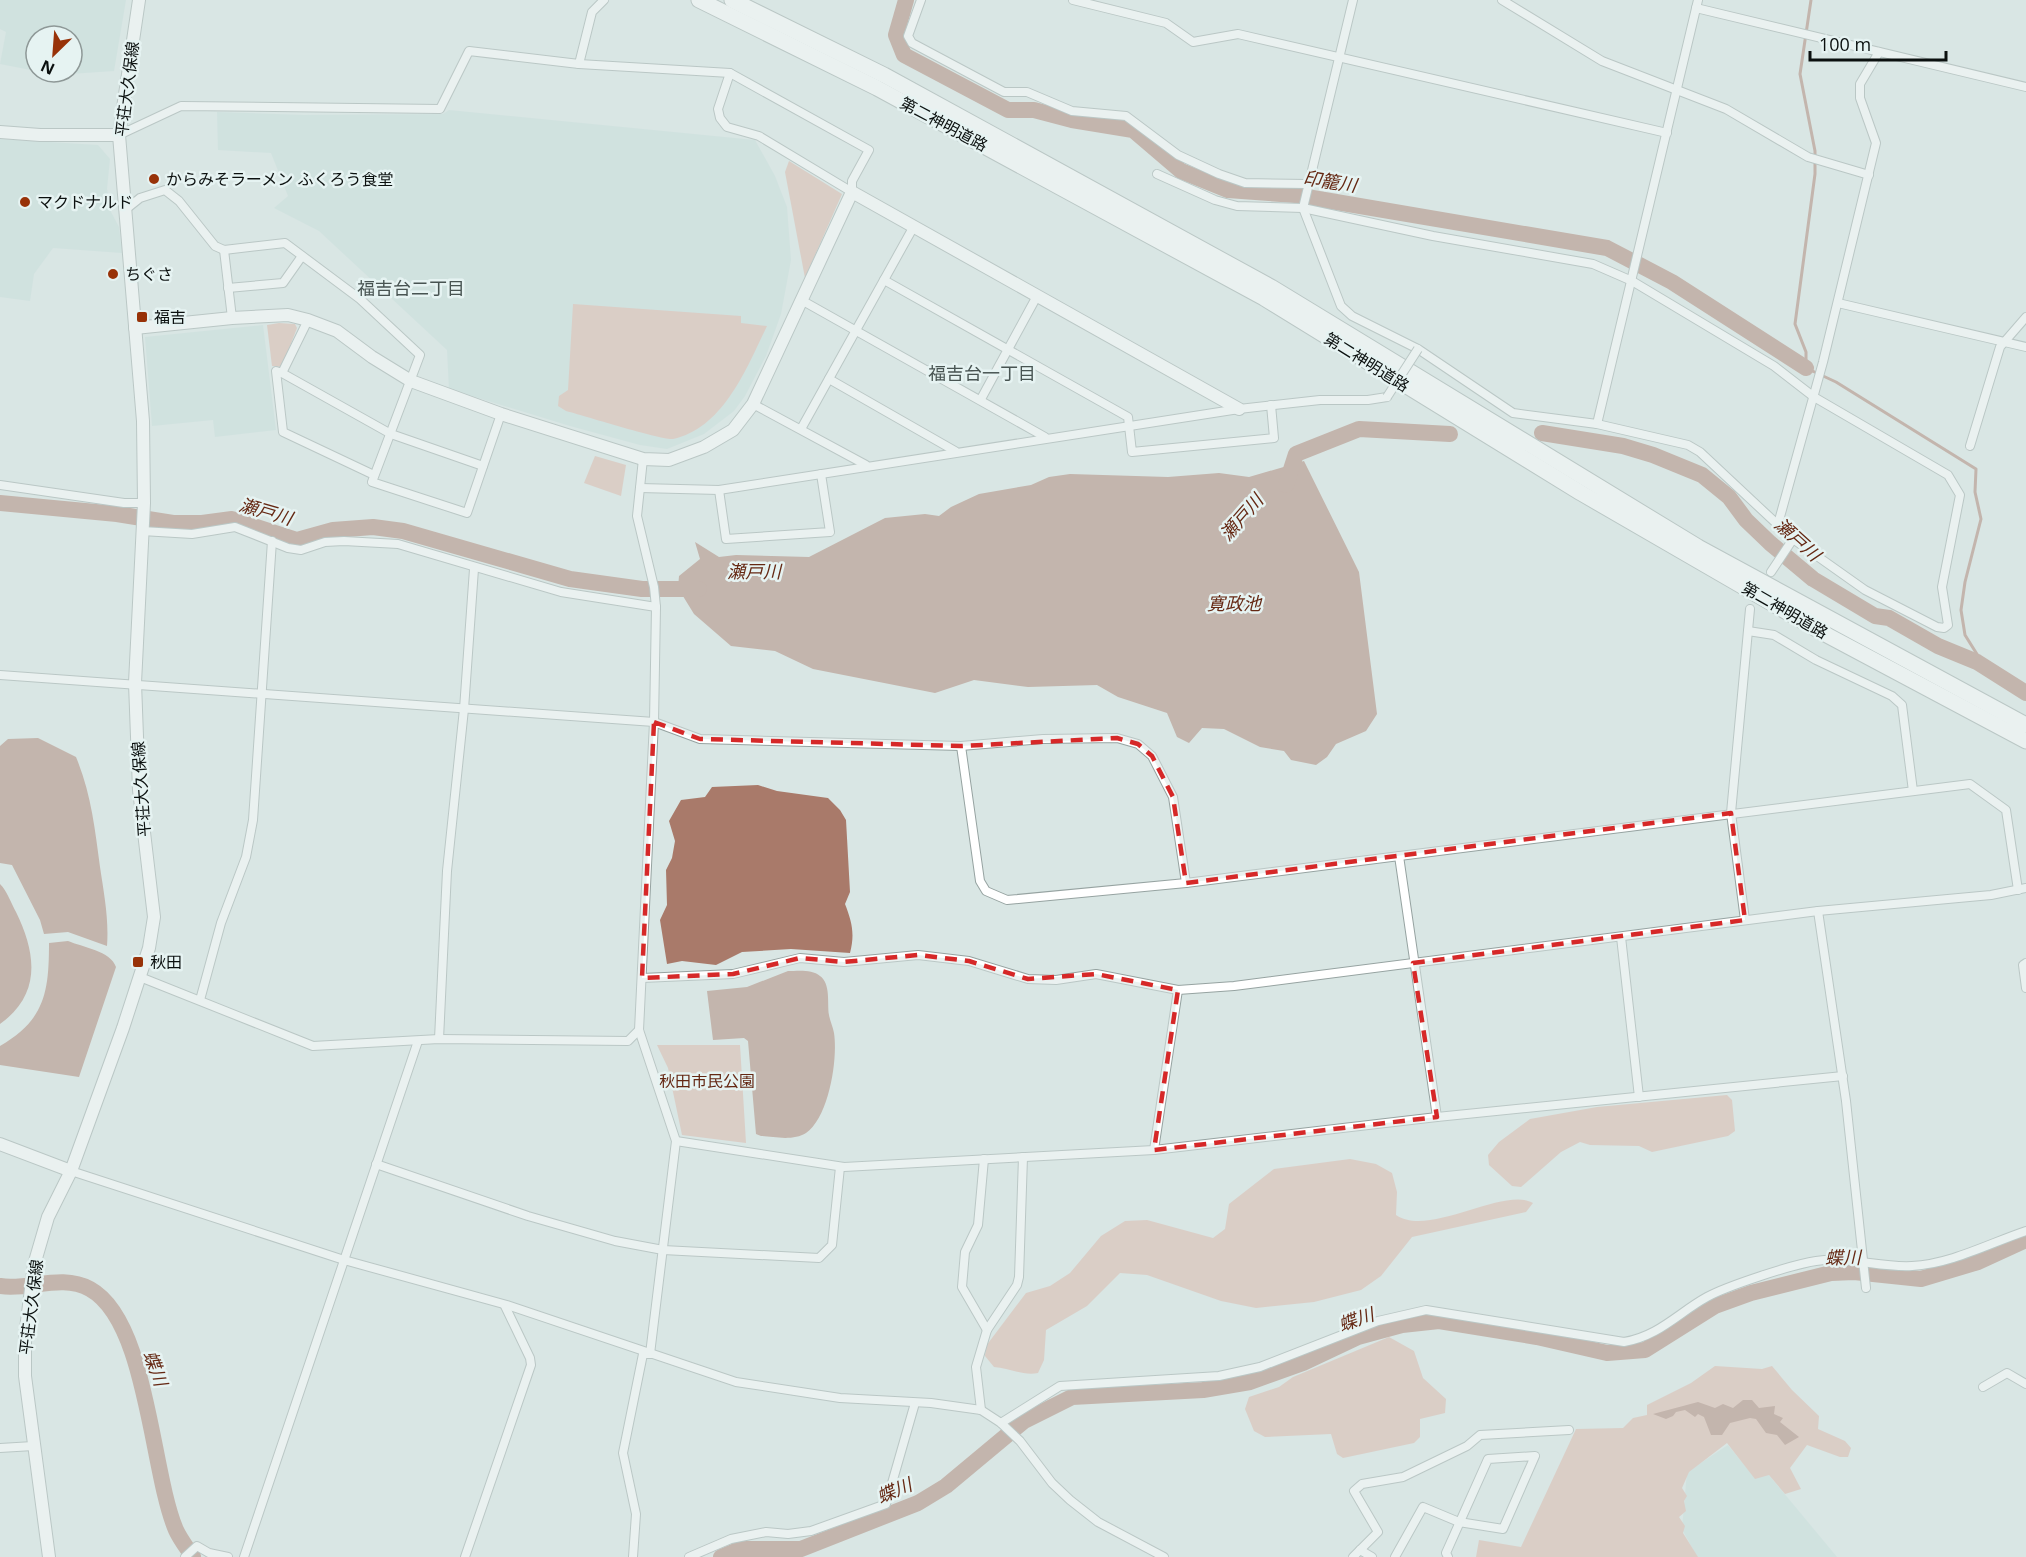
<svg xmlns="http://www.w3.org/2000/svg" width="2026" height="1557" viewBox="0 0 2026 1557" font-family="'Open Sans','Noto Sans JP',sans-serif">
	<style>
		.built { fill: #c6ddda }
		.green { fill: #dcb1a3 }
		.water { fill: #a97a6a }
		.lines { fill: none; stroke-linecap: round; stroke-linejoin: round }
		.stream { stroke: #a97a6a; stroke-width: 3 }
		.river { stroke: #a97a6a; stroke-width: 16 }
		.street-casing { stroke: #96a3a1; stroke-width: 10 }
		.secondary-casing { stroke: #96a3a1; stroke-width: 14 }
		.highway-casing { stroke: #96a3a1; stroke-width: 17 }
		.street { stroke: #fff; stroke-width: 8 }
		.secondary { stroke: #fff; stroke-width: 12 }
		.highway { stroke: #fff; stroke-width: 15 }
		.street-bridge-casing { stroke: #96a3a1; stroke-width: 10; stroke-linecap: butt }
		.street-bridge { stroke: #fff; stroke-width: 8 }
		.marked { fill: none; stroke: #d62828; stroke-width: 4.5; stroke-dasharray: 12 8; stroke-linejoin: round }
		.poi-dot { fill: #983208; stroke: #e6f3f2; stroke-width: 2 }
		.labels { text-anchor: middle; dominant-baseline: central; stroke-width: 5; stroke-linejoin: round; paint-order: stroke }
		.street-label { font-size: 16px; fill: #0b100f; stroke: #e6f3f2 }
		.poi-label { font-size: 16px; fill: #0b100f; stroke: #e6f3f2; text-anchor: start }
		.park-label { font-size: 16px; fill: #642713; stroke: #e6f3f2 }
		.water-label { font-size: 18px; font-style: italic; fill: #652813; stroke: #e6f3f2 }
		.neighbourhood-label { font-size: 18px; fill: #485452; stroke: #e6f3f2 }
	</style>
	<rect width="100%" height="100%" fill="#d9e6e4"/>
	<g class="built">
		<path d="M0 0H126L114 71 40 76 37 72H72V36H36V71L0 64 6 32 0 29Z"/>
		<path d="M449 110 755 140 775 176 787 207 791 260 781 314 766 356 745 396 734 411 704 434 667 449 640 445 570 426 449 389 447 350 319 231 274 208 288 196 271 153 218 150 217 112 304 115 443 114Z"/>
		<path d="M0 139 98 145 110 159 107 189 111 212 119 227 122 253 53 248 34 274 30 301 0 297Z"/>
		<path d="M263 325 276 430 215 437 213 420 152 426 145 337Z"/>
		<path d="M1728 1445 1755 1478 1768 1474 1837 1557H1697L1682 1529 1687 1472Z"/>
	</g>
	<g class="green">
		<path d="M789 161 842 194 805 278 785 172Z"/>
		<path d="M573 304 741 316V323L767 326C747 367 724 428 673 439 664 441 582 415 566 411L558 406 559 396 568 390Z"/>
		<path d="M279 323 295 324 297 328 282 367 272 366 267 325Z"/>
		<path d="M595 456 626 465 621 496 584 483Z"/>
		<path d="M657 1045H740L746 1143 682 1135 668 1068Z"/>
		<path d="M1727 1095 1732 1100 1735 1131 1728 1136 1652 1152 1639 1146 1590 1145 1580 1142 1561 1152 1521 1187 1512 1186 1489 1165 1488 1155 1499 1142 1530 1119 1597 1107Z"/>
		<path d="M1350 1159 1376 1164 1392 1173 1397 1192 1396 1215C1429 1238 1504 1186 1533 1203L1526 1212 1412 1237 1381 1276 1361 1290 1314 1302 1256 1308 1221 1301 1147 1275 1120 1273 1087 1306 1046 1330 1044 1360 1038 1373C1023 1376 1009 1368 994 1367L985 1356 986 1346 1026 1293 1050 1286 1070 1273 1101 1236 1125 1221 1147 1220 1213 1238 1225 1229 1229 1204 1274 1169Z"/>
		<path d="M1389 1337 1414 1351 1423 1378 1446 1399 1445 1413 1420 1419V1437L1414 1443 1343 1458 1337 1454 1331 1434 1265 1437 1254 1431 1245 1409 1249 1397 1279 1387 1293 1377Z"/>
		<path d="M1715 1366 1762 1369 1772 1366 1792 1390 1819 1416 1818 1429 1845 1441 1851 1448 1848 1457H1840L1807 1445 1790 1468 1801 1489 1785 1494 1769 1475 1755 1479 1727 1443 1689 1472 1682 1488 1687 1496 1684 1501 1686 1511 1679 1517 1685 1526 1683 1533 1698 1557H1476L1479 1540 1521 1547 1576 1429 1623 1428 1633 1418 1647 1415V1405L1691 1383Z"/>
	</g>
	<g class="water">
		<path d="M1304 461 1359 572 1377 714 1366 731 1336 744 1327 757 1316 765 1291 760 1284 751 1260 747 1224 729 1202 728 1189 743 1177 737 1167 713 1118 697 1097 685 1028 687 974 680 935 693 813 669 775 651 731 646 694 614 678 588 679 576 700 559 695 542 719 557 736 555 809 557 885 518 925 514 939 516 951 507 979 494 1031 485 1049 477 1070 474 1168 477 1219 473 1249 477Z"/>
		<path d="M38 738 76 757C91 793 95 829 100 867 104 894 109 919 107 946L68 932 44 934 40 920 12 865 0 863V746L8 739Z"/>
		<path d="M758 785 777 791 828 798 840 810 846 820 850 892 845 904C852 922 855 934 850 953L791 949 742 952 716 965 682 961 667 964 660 920 667 905 666 870 672 858 675 841 669 821 681 800 705 797 712 787Z"/>
		<path d="M0 884C7 891 11 903 16 912 36 953 42 994 0 1024Z"/>
		<path d="M68 941C82 947 111 951 116 967L79 1077 0 1065V1046C45 1020 49 992 49 943Z"/>
		<path d="M788 971C798 971 812 969 820 976 831 984 827 1003 829 1015 830 1021 833 1027 834 1033 838 1059 829 1117 806 1133 794 1141 774 1137 761 1136L756 1134 748 1041 744 1038 713 1040 707 991 747 987Z"/>
		<path d="M1743 1400H1752L1759 1408 1775 1406 1774 1414 1783 1418 1780 1422 1799 1437 1785 1445 1777 1435 1766 1433 1756 1419 1750 1418 1730 1423 1722 1435H1711L1704 1417 1698 1414 1695 1417 1685 1410 1676 1412 1673 1416 1666 1419 1653 1414 1698 1402 1715 1408 1723 1404 1733 1408Z"/>
	</g>
	<g class="lines">
		<path class="stream" d="M1811 0 1800 74 1815 151V174L1795 324 1806 352V368L1836 382 1976 469 1975 492 1981 519 1965 582 1961 610 1965 635 1985 667"/>
		<g class="river">
			<path d="M906 0 896 35 904 55 1008 110H1034L1072 120 1133 130 1181 171 1228 190 1295 195 1607 248 1672 282 1806 368"/>
			<path d="M1542 433 1623 446 1653 455 1702 475 1729 497 1746 520 1770 543 1813 579 1875 616 1889 618 1938 646 1977 662 2026 693"/>
			<path d="M1286 485 1296 454 1359 429 1450 434"/>
			<path d="M0 503 117 514 173 523H202L232 519 297 540 333 530 373 527 403 531 570 579 642 589H699"/>
			<path d="M0 1286C29 1291 61 1273 90 1289 148 1321 151 1472 176 1530 180 1539 187 1548 193 1557"/>
			<path d="M721 1557 740 1549H801L918 1503 946 1486 1024 1421 1072 1397 1203 1390 1250 1382 1303 1363 1358 1337 1402 1325 1439 1321 1537 1337 1607 1353 1645 1350 1715 1306 1751 1293 1831 1273 1854 1272 1921 1279 1978 1262 2026 1240"/>
		</g>
		<g class="street-casing">
			<g id="street">
				<path d="M921 0 908 36 912 43 1004 92H1027L1072 111 1126 116 1178 155 1219 174 1245 183 1307 184"/>
				<path d="M1073 0 1166 23 1193 42 1238 34 1667 133"/>
				<path d="M1353 0 1303 208 1341 306 1352 316 1418 349 1513 413 1597 424 1698 0"/>
				<path d="M1502 0 1602 61 1726 109 1808 157 1869 175"/>
				<path d="M1696 8 2026 87"/>
				<path d="M579 64 592 12 604 0"/>
				<path d="M730 73 718 109 720 118 727 127 759 136 852 192"/>
				<path d="M119 135 181 106 440 109 469 51 579 64 730 73 869 150 852 181V192"/>
				<path d="M1157 174 1215 200 1237 206 1303 208 1433 236 1593 264 1632 281 1774 366 1814 397 1948 475 1960 495 1942 587 1948 625 1944 628 1937 627 1865 590 1793 539 1700 452 1688 445 1597 424"/>
				<path d="M125 210 140 198 165 190 179 201 215 246 224 250 285 243 360 299 420 355 372 482 467 513 501 414"/>
				<path d="M224 250 232 318"/>
				<path d="M884 280 1128 417 1132 452 1274 438 1271 405"/>
				<path d="M228 288 283 283 302 256"/>
				<path d="M803 301 1045 437"/>
				<path d="M1838 303 2026 347"/>
				<path d="M308 320 282 373 276 371 283 432 374 475"/>
				<path d="M282 373 391 434 483 466"/>
				<path d="M829 379 955 451"/>
				<path d="M981 399 1037 296"/>
				<path d="M753 404 866 465"/>
				<path d="M801 429 914 226"/>
				<path d="M1970 446 2000 347 2026 317"/>
				<path d="M643 459 637 516 654 587 656 607 654 722 639 1030 676 1141 650 1354"/>
				<path d="M0 485 124 503H144"/>
				<path d="M640 488 719 490 1239 409 1320 400H1368L1387 397"/>
				<path d="M719 490 726 539 830 532 821 474"/>
				<path d="M1778 524 1823 362 1876 143 1860 98V84L1879 52"/>
				<path d="M142 531 192 534 235 527 288 548 301 550 325 542 344 541 398 544 561 592 656 607"/>
				<path d="M1771 572 1793 539"/>
				<path d="M1748 631 1774 635 1816 660 1892 696 1902 705 1913 791"/>
				<path d="M0 675 654 722 700 739 961 746 1043 739 1117 738 1138 744 1152 756 1173 797 1186 883"/>
				<path d="M961 746 980 881 986 891 1007 900 1186 883 1970 784 2006 810 2018 890"/>
				<path d="M1399 856 1437 1117"/>
				<path d="M1818 911 1846 1101 1866 1288"/>
				<path d="M1745 920 1731 813 1750 609"/>
				<path d="M1621 937 1639 1097"/>
				<path d="M2026 963 2023 965 2026 988"/>
				<path d="M140 977 313 1046 439 1039 628 1041 639 1030"/>
				<path d="M642 978 733 974 800 958 844 962 918 955 969 961 1028 979 1056 980 1096 974 1178 990 1234 986 1818 911 1991 895 2026 888"/>
				<path d="M200 1000 221 923 246 857 253 820 272 541"/>
				<path d="M439 1039 447 871 464 709 474 569"/>
				<path d="M676 1141 844 1167 1154 1150 1437 1117 1843 1076"/>
				<path d="M1154 1150 1178 990"/>
				<path d="M984 1159 978 1225 965 1252 962 1287 987 1330"/>
				<path d="M376 1164 528 1216 615 1241 663 1250 819 1258 832 1245 840 1167"/>
				<path d="M71 1171 344 1260 507 1305 736 1382 840 1398 931 1403 981 1410 1001 1423 1020 1441 1052 1483 1070 1500 1098 1522 1164 1557"/>
				<path d="M1983 1387 2007 1373 2026 1384"/>
				<path d="M981 1410 976 1367 987 1330 1017 1285 1019 1277 1023 1157"/>
				<path d="M1001 1423 1060 1386 1219 1376 1260 1367 1378 1321 1426 1310 1624 1342C1659 1336 1678 1313 1707 1297 1727 1286 1794 1264 1816 1261 1848 1256 1881 1268 1912 1266 1951 1264 1990 1243 2026 1231"/>
				<path d="M0 1448 33 1446"/>
				<path d="M1360 1550 1372 1557"/>
				<path d="M185 1557 197 1546 209 1553 228 1557"/>
				<path d="M244 1557 418 1041"/>
				<path d="M465 1557 531 1365 530 1358 505 1306"/>
				<path d="M633 1557 636 1514 623 1453 643 1354H650"/>
				<path d="M689 1557 731 1539 766 1532 788 1534 811 1531 886 1504 915 1403"/>
				<path d="M1353 1557 1378 1532 1354 1491 1362 1484 1403 1477 1467 1446 1480 1435 1569 1430"/>
				<path d="M1395 1557 1423 1507 1459 1522 1503 1529 1535 1456 1488 1459 1446 1553 1448 1557"/>
			</g>
		</g>
		<g class="secondary-casing">
			<g id="secondary">
				<path d="M0 132 40 135H119"/>
				<path d="M135 328 232 318 288 315 308 320 337 331 372 357 411 381 501 414 643 459 669 460 704 447 733 430 753 404 852 192 1239 409"/>
				<path d="M0 1144 71 1171"/>
				<path d="M49 1557 25 1376V1337L34 1265 48 1217 71 1171 123 1028 149 948 154 917 139 790 135 683 144 503 143 421 119 135 139 0"/>
			</g>
		</g>
		<g class="highway-casing">
			<g id="highway">
				<path d="M699 0 877 88 1264 298 1581 493 1825 634 2026 741"/>
				<path d="M732 0 884 75 1271 287 1698 547 2026 725"/>
			</g>
		</g>
		<use href="#street" class="street"/>
		<use href="#secondary" class="secondary"/>
		<use href="#highway" class="highway"/>
		<g class="street-bridge-casing">
			<path id="street-bridge" d="M1387 397 1418 349"/>
		</g>
		<use href="#street-bridge" class="street-bridge"/>
	</g>
	<path d="M0 0H2026V1557H0ZM654 722 700 739 961 746 1117 738 1138 744 1152 756 1173 797 1186 883 1731 813 1745 920 1413 963 1437 1117 1154 1150 1178 990 1096 974 1028 979 969 961 918 955 844 962 800 958 733 974 642 978Z" fill="#d9e6e4" fill-opacity=".55" fill-rule="evenodd"/>
	<path class="marked" d="M654 722 700 739 961 746 1117 738 1138 744 1152 756 1173 797 1186 883 1731 813 1745 920 1413 963 1437 1117 1154 1150 1178 990 1096 974 1028 979 969 961 918 955 844 962 800 958 733 974 642 978Z"/>
	<g class="poi-dot">
		<circle cx="154" cy="179" r="6"/>
		<circle cx="25" cy="202" r="6"/>
		<circle cx="113" cy="274" r="6"/>
		<rect x="136" y="311" width="12" height="12" rx="3"/>
		<rect x="132" y="956" width="12" height="12" rx="3"/>
	</g>
	<g class="labels">
		<g class="street-label">
			<text transform="translate(127 89) rotate(-83)">平荘大久保線</text>
			<text transform="translate(944 124) rotate(28)">第二神明道路</text>
			<text transform="translate(1367 362) rotate(32)">第二神明道路</text>
			<text transform="translate(1785 610) rotate(30)">第二神明道路</text>
			<text transform="translate(141 789) rotate(-94)">平荘大久保線</text>
			<text transform="translate(31 1307) rotate(-83)">平荘大久保線</text>
		</g>
		<g class="poi-label">
			<text x="166" y="179">からみそラーメン ふくろう食堂</text>
			<text x="37" y="202">マクドナルド</text>
			<text x="125" y="274">ちぐさ</text>
			<text x="154" y="317">福吉</text>
			<text x="150" y="962">秋田</text>
		</g>
		<g class="park-label">
			<text x="707" y="1081">秋田市民公園</text>
		</g>
		<g class="water-label">
			<text transform="translate(1330 181) rotate(9)">印籠川</text>
			<text transform="translate(266 511) rotate(16)">瀬戸川</text>
			<text transform="translate(1241 517) rotate(-49)">瀬戸川</text>
			<text transform="translate(1798 539) rotate(42)">瀬戸川</text>
			<text x="754" y="571">瀬戸川</text>
			<text x="1234" y="603">寛政池</text>
			<text transform="translate(1843 1257) rotate(-1)">蝶川</text>
			<text transform="translate(1356 1319) rotate(-19)">蝶川</text>
			<text transform="translate(156 1368) rotate(70)">蝶川</text>
			<text transform="translate(894 1490) rotate(-23)">蝶川</text>
		</g>
		<g class="neighbourhood-label">
			<text x="411" y="288">福吉台二丁目</text>
			<text x="982" y="373">福吉台一丁目</text>
		</g>
	</g>
	<g transform="translate(54 54) rotate(205)"><circle r="28" fill="#e6f3f2" stroke="#8e9897" stroke-width="1.5"/>
	<path d="M0-4.5L10 22L0 15L-10 22Z" fill="#983208"/>
	<text y="-9" font-size="16" font-weight="bold" text-anchor="middle" fill="#0b100f">N</text>
	</g>
	<path d="M1810 51v9h136v-9" fill="none" stroke="#0b100f" stroke-width="3"/>
	<text x="1819" y="51" font-size="18" fill="#0b100f" stroke="#e6f3f2" stroke-width="4.5" paint-order="stroke">100 m</text>
</svg>
